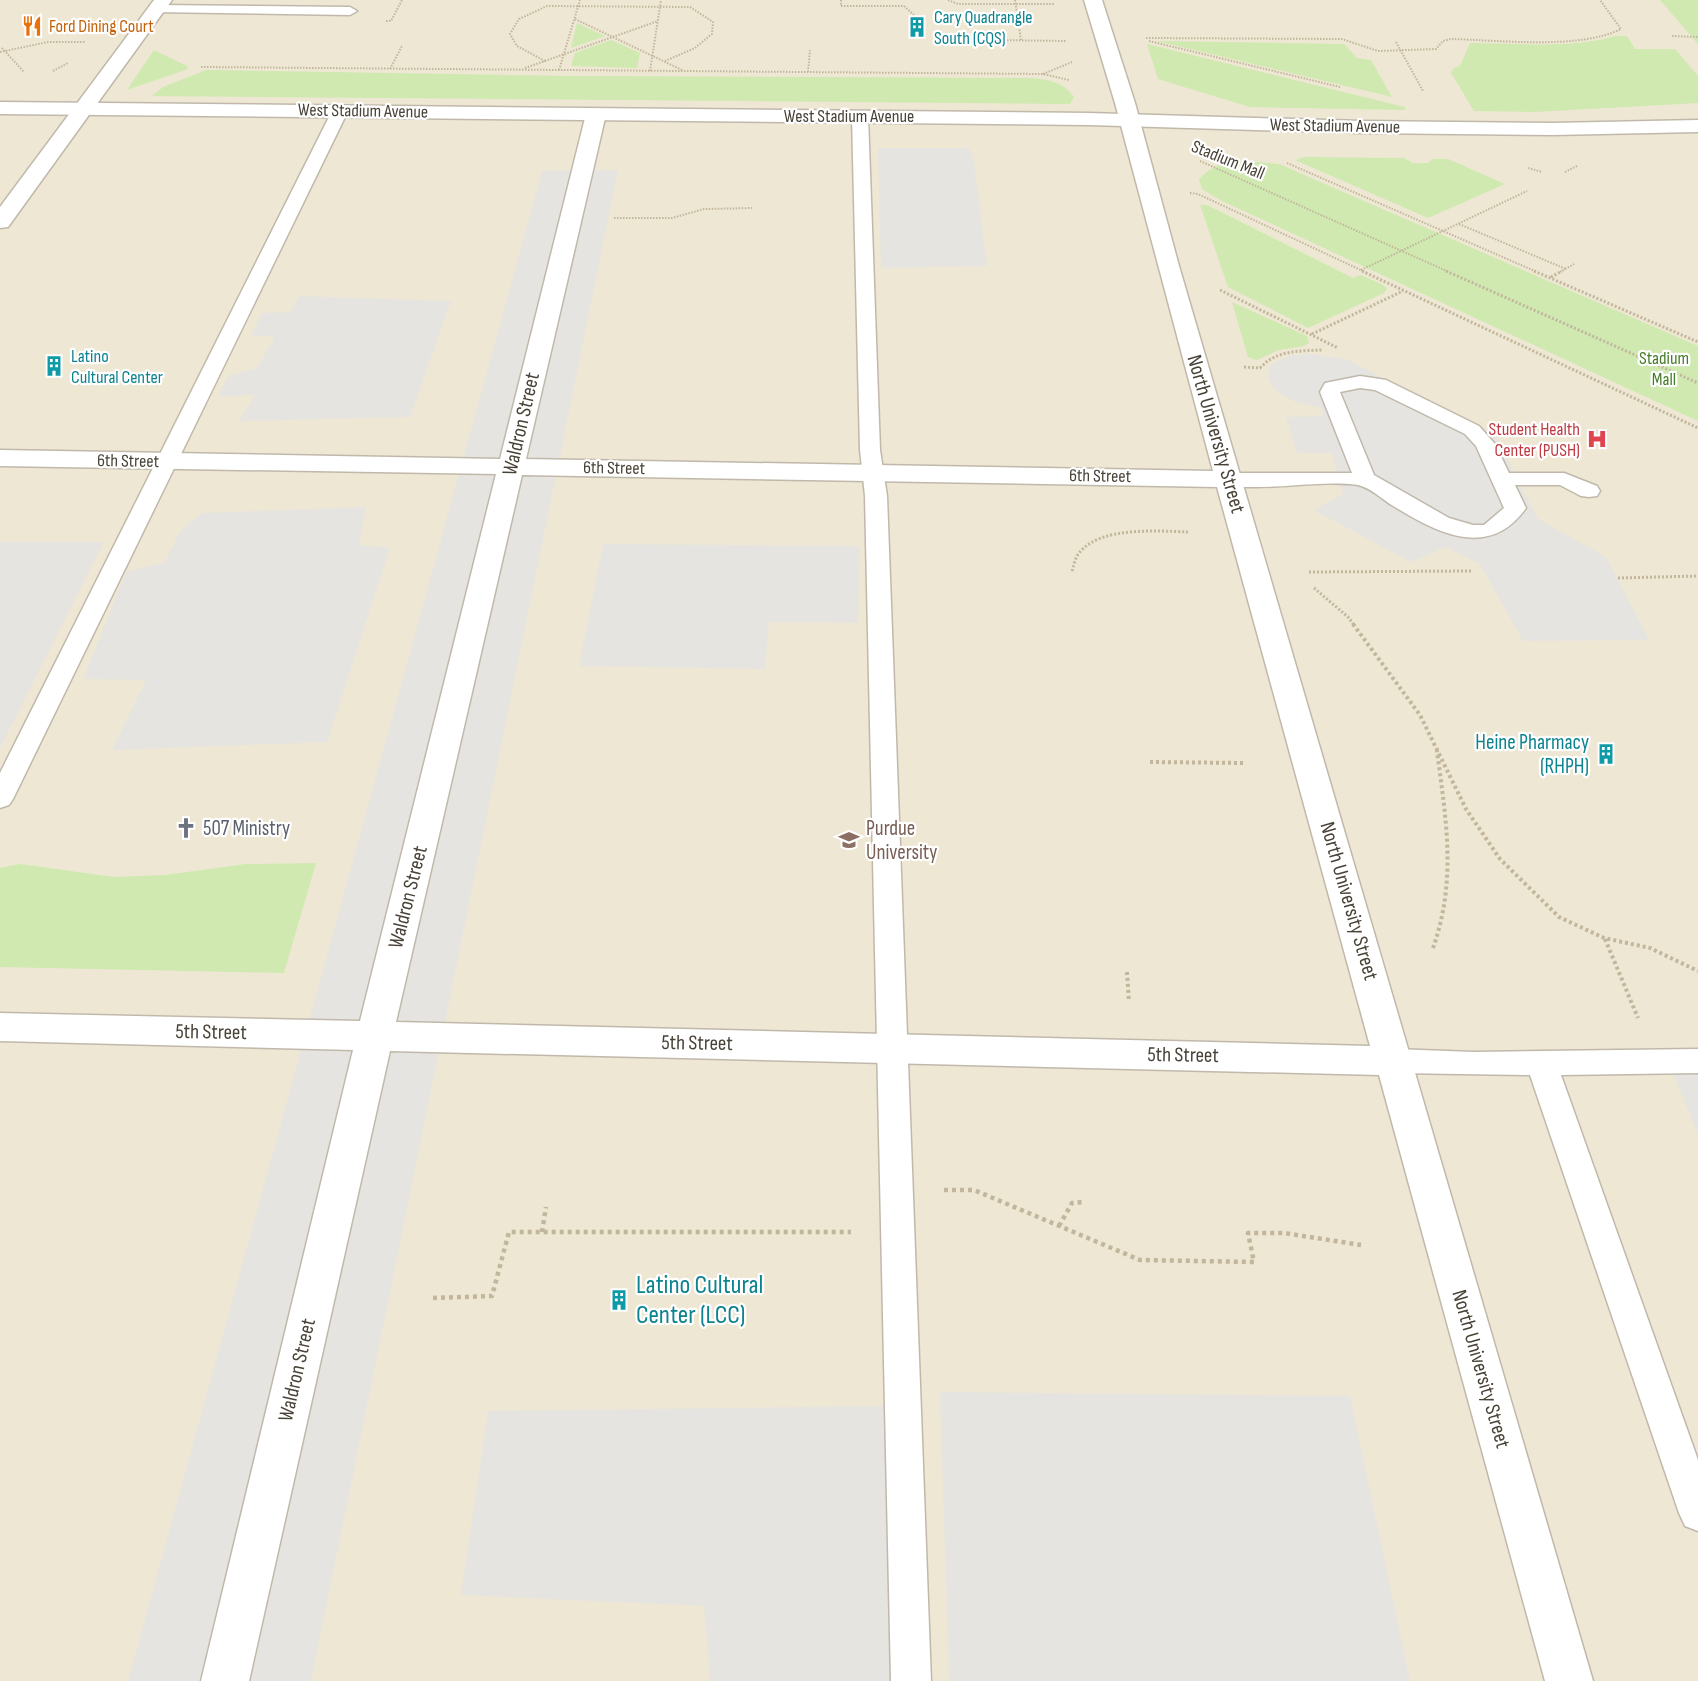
<svg xmlns="http://www.w3.org/2000/svg" width="1698" height="1681" viewBox="0 0 1698 1681" font-family="'Sofia Sans Condensed',sans-serif">
	<style>
		.education { fill: #eee7d3 }
		.green { fill: #cfe9b1 }
		.parking { fill: #e6e4e0 }
		.lines { fill: none; stroke-linecap: round; stroke-linejoin: round }
		.service-casing { stroke: #c0b9ab; stroke-width: 3 }
		.minor-casing { stroke: #c0b9ab; stroke-width: 3 }
		.tertiary-casing { stroke: #c0b9ab; stroke-width: 3 }
		.path-far3 { stroke: #c2b69c; stroke-width: 2; stroke-dasharray: 1.5 1.5; stroke-linecap: butt }
		.path-far2 { stroke: #c2b69c; stroke-width: 3; stroke-dasharray: 2 2; stroke-linecap: butt }
		.path-far1 { stroke: #c2b69c; stroke-width: 4; stroke-dasharray: 3 3; stroke-linecap: butt }
		.path { stroke: #c2b69c; stroke-width: 4.5; stroke-dasharray: 4 4; stroke-linecap: butt }
		.service { fill: #fff; fill-rule: evenodd }
		.minor { fill: #fff; fill-rule: evenodd }
		.tertiary { fill: #fff; fill-rule: evenodd }
		.labels { text-anchor: middle; dominant-baseline: central; stroke-width: 4.5; stroke-linejoin: round; paint-order: stroke }
		.far-culture-label { font-size: 18px; fill: #0d838f; stroke: #fff; text-anchor: start }
		.far-food-label { font-size: 18px; fill: #c56008; stroke: #fff; text-anchor: start }
		.far-street-label { font-size: 18px; fill: #484237; stroke: #fff }
		.far-park-label { font-size: 18px; fill: #467c29; stroke: #fff }
		.far-health-label { font-size: 18px; fill: #be3a42; stroke: #fff; text-anchor: end }
		.street-label { font-size: 21px; fill: #484237; stroke: #fff }
		.culture-label { font-size: 21px; fill: #0d838f; stroke: #fff; text-anchor: end }
		.worship-label { font-size: 21px; fill: #5b616d; stroke: #fff; text-anchor: start }
		.education-label { font-size: 21px; fill: #785e54; stroke: #fff; text-anchor: start }
		.near-culture-label { font-size: 26px; fill: #0d838f; stroke: #fff; text-anchor: start }
	</style>
	<rect width="100%" height="100%" fill="#f5f1e9"/>
	<rect class="education" x="0" y="0" width="1698" height="1681"/>
	<g class="green">
		<path d="M1660 0H1698V44Z"/>
		<path d="M577 23 605 36 571 48Z"/>
		<path d="M1615 36H1627L1635 49H1675L1698 76V103L1535 112 1474 111 1451 73 1454 68 1460 66 1470 43C1514 43 1574 49 1615 36Z"/>
		<path d="M611 40 640 53 637 68 571 66 575 53Z"/>
		<path d="M1157 41 1344 44 1357 58 1371 60 1392 97Z"/>
		<path d="M1147 44 1405 107V110L1250 107 1158 79Z"/>
		<path d="M154 50 187 66 188 69 127 90Z"/>
		<path d="M206 70 572 76 1021 78C1041 78 1063 80 1074 97L1070 104 152 96 163 87Z"/>
		<path d="M1305 157 1404 158 1413 163H1428L1432 159H1448L1505 184 1428 218 1295 160Z"/>
		<path d="M1246 161 1279 164 1698 346V421L1220 200 1202 189 1199 180C1209 165 1230 162 1246 161Z"/>
		<path d="M1200 205H1207L1353 278 1361 275 1383 285 1387 289 1384 293 1308 328 1228 287Z"/>
		<path d="M1232 302 1307 336 1309 343 1304 346 1279 350 1257 360 1248 357Z"/>
		<path d="M316 863 284 973 0 967V868L20 864 114 877 165 875 246 864Z"/>
	</g>
	<g class="parking">
		<path d="M878 148H969L974 161 987 266 881 268Z"/>
		<path d="M618 170 311 1681H128L542 171Z"/>
		<path d="M299 296 451 301 410 417 239 421 255 395 218 397 228 376 257 368 275 337 251 335 262 313 291 312Z"/>
		<path d="M1310 354 1346 359 1495 435 1538 519 1606 557 1649 640 1523 641 1480 564 1445 547 1411 562 1314 510 1343 494 1332 453H1297L1286 417 1323 416 1321 408 1295 402 1276 391 1268 378 1271 364 1288 356Z"/>
		<path d="M366 507 359 545 390 548 327 742 112 750 146 680 83 679 126 572 165 562 179 533 201 513Z"/>
		<path d="M0 542H104L0 748Z"/>
		<path d="M603 544 860 546 858 623 769 622 765 669 579 666Z"/>
		<path d="M1671 1068H1698V1135Z"/>
		<path d="M940 1392 1350 1396 1410 1681H949Z"/>
		<path d="M885 1406 890 1681H710L704 1606 461 1595 488 1411Z"/>
	</g>
	<g class="lines">
		<g class="service-casing">
			<g id="service">
				<path d="M156 5 350 7 357 11 350 15 151 12 149 9 151 6Z"/>
				<path d="M340 106 348 111 13 799 9 805 0 808V773L332 111Z"/>
				<path d="M860 111 868 116 880 450 887 496 931 1681H891L865 496 860 450 852 116Z"/>
				<path d="M1360 376 1386 380 1479 426 1495 444 1509 473H1564L1597 486 1600 491 1597 496 1589 497 1581 496 1560 485H1515L1526 508C1488 562 1434 531 1390 504 1381 498 1369 487 1358 485 1317 479 1261 493 1221 484L1218 479 1221 474 1229 473H1352L1320 392 1325 383ZM1360 388 1375 390 1465 434 1476 446 1504 508 1484 525H1473L1449 518 1374 475 1340 392Z"/>
				<path d="M1394 1049 1474 1052 1698 1049V1073L1561 1075 1698 1460V1531L1685 1526 1679 1513 1530 1075 1394 1073 1383 1070 1379 1061 1383 1052Z"/>
			</g>
		</g>
		<g class="minor-casing">
			<g id="minor">
				<path d="M154 0H172L8 227 0 228V207Z"/>
				<path d="M1084 0H1102L1135 103 1179 266 1593 1681H1545L1379 1075 390 1051 249 1681H201L353 1050 0 1041V1013L360 1021 496 474 0 466V450L500 459 586 114 589 110H603L606 114 526 459 1213 471 1115 103ZM522 475 1217 487 1370 1046 396 1022Z"/>
			</g>
		</g>
		<g class="tertiary-casing">
			<path id="tertiary" d="M0 102 1089 113 1361 121 1553 123 1698 120V132L1553 135 1361 133 1089 125 0 114Z"/>
		</g>
		<g class="path-far3">
			<path d="M841 0V6H904L915 16"/>
			<path d="M948 0 958 4H1055"/>
			<path d="M1015 0 1021 40"/>
			<path d="M575 19 682 70"/>
			<path d="M386 21H391L402 0"/>
			<path d="M1672 36 1698 37"/>
			<path d="M1146 38 1342 39 1378 51 1436 49 1443 41 1451 39C1499 40 1579 50 1621 29L1600 0"/>
			<path d="M998 40 1066 41"/>
			<path d="M1149 41 1340 87"/>
			<path d="M1396 42 1423 91"/>
			<path d="M2 48 24 72"/>
			<path d="M0 52 48 42H85"/>
			<path d="M545 61 517 46 510 34 519 19 547 6 690 7 713 22 712 34 695 48 665 61"/>
			<path d="M201 67 1043 74 1069 80"/>
			<path d="M525 68 658 21"/>
			<path d="M390 69 402 46"/>
			<path d="M559 70 580 0"/>
			<path d="M53 71 68 63"/>
			<path d="M650 71 661 0"/>
			<path d="M808 72 810 50"/>
			<path d="M1043 74 1072 62"/>
			<path d="M1200 161 1449 272"/>
			<path d="M1287 163 1537 272"/>
			<path d="M1528 168 1542 172"/>
			<path d="M1565 172 1577 166"/>
			<path d="M1190 193 1198 194 1365 272"/>
			<path d="M614 218H672L704 209 753 208"/>
			<path d="M1459 224 1566 269"/>
			<path d="M1361 270 1527 191"/>
			<path d="M1560 272 1574 264"/>
		</g>
		<g class="path-far2">
			<path d="M1362 271 1698 428"/>
			<path d="M1446 271 1698 383"/>
			<path d="M1534 271 1698 342"/>
			<path d="M1551 277 1562 271"/>
			<path d="M1220 290 1338 348"/>
			<path d="M1312 334 1403 291"/>
			<path d="M1244 367 1260 368C1276 350 1300 351 1322 350"/>
			<path d="M1072 571C1074 565 1075 558 1079 553 1100 526 1158 531 1188 532"/>
			<path d="M1309 572 1472 571"/>
			<path d="M1618 578 1698 576"/>
			<path d="M1314 588 1348 617 1354 625"/>
		</g>
		<g class="path-far1">
			<path d="M1353 624 1420 715 1466 809 1500 859 1559 917 1604 938 1650 948 1698 971"/>
			<path d="M1150 762 1245 763"/>
			<path d="M1605 939 1638 1018"/>
			<path d="M1433 948C1457 880 1446 820 1437 751"/>
			<path d="M1127 972 1129 1002"/>
		</g>
		<g class="path">
			<path d="M944 1190H974L1140 1260 1254 1262 1248 1233H1284L1361 1245"/>
			<path d="M1059 1226 1072 1203 1085 1202"/>
			<path d="M542 1232 546 1207"/>
			<path d="M433 1298 492 1296 509 1232H851"/>
		</g>
		<use href="#service" class="service"/>
		<use href="#minor" class="minor"/>
		<use href="#tertiary" class="tertiary"/>
	</g>
	<defs>
		<g id="restaurant-bare" transform="scale(1.62)"><path d="M-5-6h1v4h1v-4h1v4h1v-4h1v5L-1.5 .5V6h-2V.5L-5-1ZM5-6V6H3V1.5H1.5Q1.5-4 5-6Z" fill="#e8710a" stroke="#fff" stroke-width="2.5" paint-order="stroke"/></g>
		<g id="building-bare" transform="scale(1.62)"><path d="M-4-6H4V6H1V3H-1V6H-4ZM-2.5-4.3h1.7v1.8h-1.7ZM.8-4.3h1.7v1.8H.8ZM-2.5-1h1.7V.8h-1.7ZM.8-1h1.7V.8H.8Z" fill="#0f9aa8" stroke="#fff" stroke-width="2.5" paint-order="stroke"/></g>
		<g id="hospital-bare" transform="scale(1.62)"><path d="M-5-5h3v3.5h4V-5h3V5h-3V1.5h-4V5h-3Z" fill="#e0444e" stroke="#fff" stroke-width="2.5" paint-order="stroke"/></g>
		<g id="church-bare" transform="scale(1.62)"><path d="M-1.2-6h2.4v3.5h3.3v2.4h-3.3V6h-2.4V-.1h-3.3v-2.4h3.3Z" fill="#6b7280" stroke="#fff" stroke-width="2.5" paint-order="stroke"/></g>
		<g id="university-bare" transform="scale(1.62)"><path d="M0-5L7-2L0 1L-7-2ZM-4 1L0 2.5L4 1V4Q0 6-4 4Z" fill="#8d6e63" stroke="#fff" stroke-width="2.5" paint-order="stroke"/></g>
	</defs>
	<g fill-rule="evenodd">
		<use href="#restaurant-bare" x="32" y="26"/>
		<use href="#building-bare" x="917" y="27"/>
		<use href="#building-bare" x="54" y="366"/>
		<use href="#hospital-bare" x="1597" y="439"/>
		<use href="#building-bare" x="1606" y="754"/>
		<use href="#church-bare" x="186" y="828"/>
		<use href="#university-bare" x="849" y="840"/>
		<use href="#building-bare" x="619" y="1300"/>
	</g>
	<g class="labels">
		<g class="far-culture-label">
			<text x="934" y="17">Cary Quadrangle<tspan x="934" dy="21">South (CQS)</tspan></text>
			<text x="71" y="356">Latino<tspan x="71" dy="21">Cultural Center</tspan></text>
		</g>
		<g class="far-food-label">
			<text x="49" y="26">Ford Dining Court</text>
		</g>
		<g class="far-street-label">
			<text transform="translate(363 111) rotate(1)">West Stadium Avenue</text>
			<text x="849" y="116">West Stadium Avenue</text>
			<text transform="translate(1335 126) rotate(1)">West Stadium Avenue</text>
			<text transform="translate(1228 160) rotate(22)">Stadium Mall</text>
			<text transform="translate(128 461) rotate(1)">6th Street</text>
			<text transform="translate(614 468) rotate(1)">6th Street</text>
			<text transform="translate(1100 476) rotate(1)">6th Street</text>
		</g>
		<g class="far-park-label">
			<text x="1664" y="358">Stadium<tspan x="1664" dy="21">Mall</tspan></text>
		</g>
		<g class="far-health-label">
			<text x="1580" y="429">Student Health<tspan x="1580" dy="21">Center (PUSH)</tspan></text>
		</g>
		<g class="street-label">
			<text transform="translate(521 424) rotate(-77)">Waldron Street</text>
			<text transform="translate(1216 434) rotate(74)">North University Street</text>
			<text transform="translate(408 897) rotate(-76)">Waldron Street</text>
			<text transform="translate(1349 901) rotate(74)">North University Street</text>
			<text transform="translate(211 1032) rotate(1)">5th Street</text>
			<text transform="translate(697 1043) rotate(1)">5th Street</text>
			<text transform="translate(1183 1055) rotate(1)">5th Street</text>
			<text transform="translate(1481 1369) rotate(74)">North University Street</text>
			<text transform="translate(297 1370) rotate(-77)">Waldron Street</text>
		</g>
		<g class="culture-label">
			<text x="1589" y="742">Heine Pharmacy<tspan x="1589" dy="24">(RHPH)</tspan></text>
		</g>
		<g class="worship-label">
			<text x="203" y="828">507 Ministry</text>
		</g>
		<g class="education-label">
			<text x="866" y="828">Purdue<tspan x="866" dy="24">University</tspan></text>
		</g>
		<g class="near-culture-label">
			<text x="636" y="1285">Latino Cultural<tspan x="636" dy="30">Center (LCC)</tspan></text>
		</g>
	</g>
</svg>
